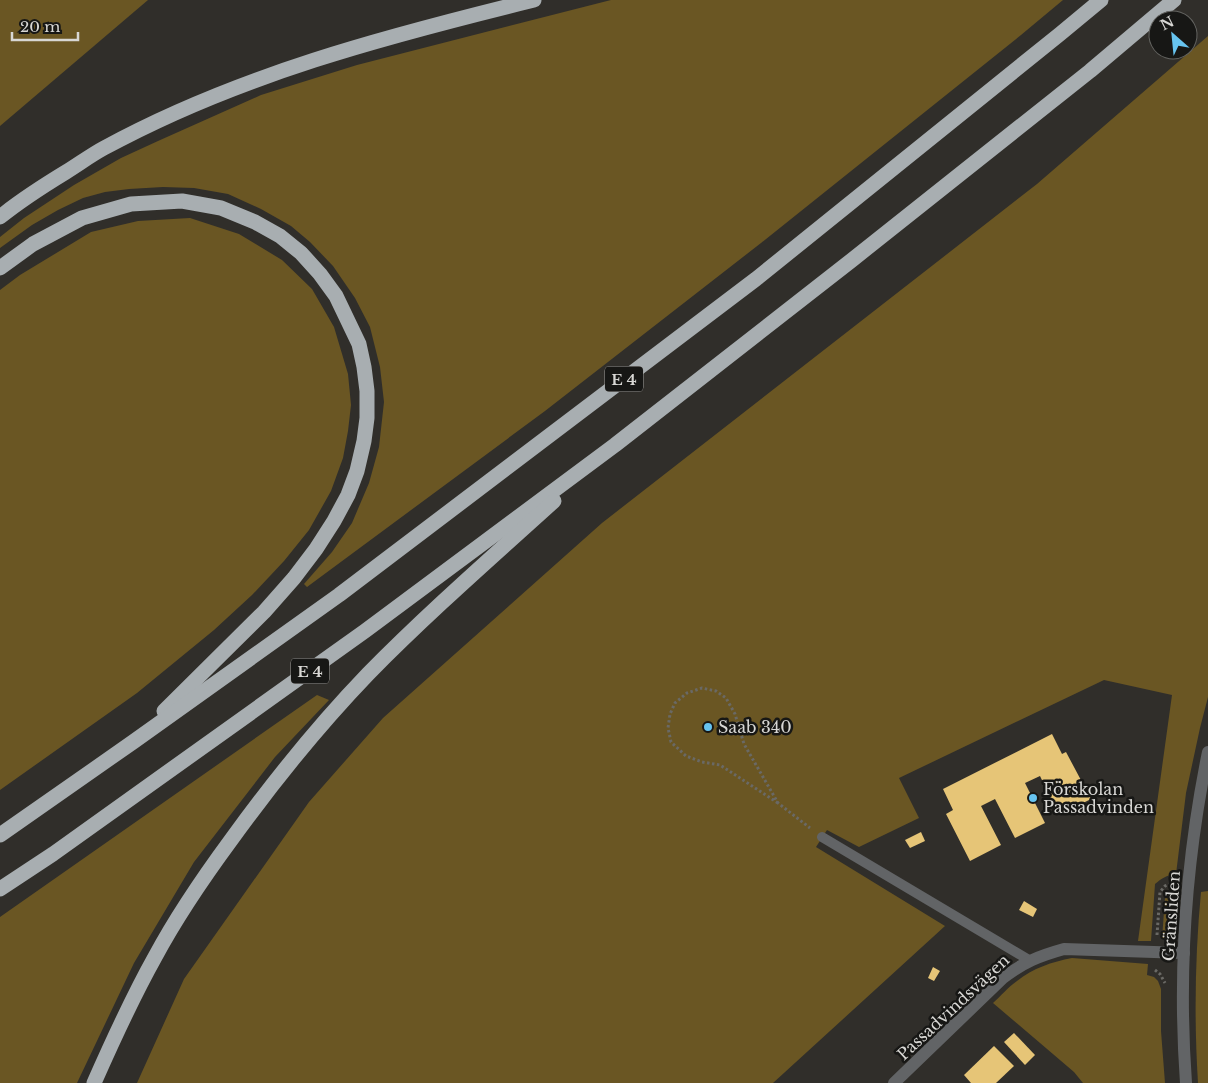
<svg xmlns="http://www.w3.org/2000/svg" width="1208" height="1083" viewBox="0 0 1208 1083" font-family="'Libre Baskerville',serif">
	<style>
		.green { fill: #6a5623 }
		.building { fill: #e6c577 }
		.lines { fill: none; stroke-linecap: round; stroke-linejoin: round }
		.path { stroke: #6a6965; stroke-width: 3; stroke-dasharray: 2.5 2.5; stroke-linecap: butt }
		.service { stroke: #626466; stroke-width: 10 }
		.minor { stroke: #626466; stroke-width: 12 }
		.tertiary { stroke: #626466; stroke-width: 12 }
		.motorway { stroke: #a8aeb1; stroke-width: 15 }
		.poi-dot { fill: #67c4f0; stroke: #171715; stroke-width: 2 }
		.labels { text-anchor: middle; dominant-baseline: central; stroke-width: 5; stroke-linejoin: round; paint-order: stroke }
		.shield { fill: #171715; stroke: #9e9d9b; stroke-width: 1 }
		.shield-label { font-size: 15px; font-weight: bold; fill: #d8d7d4 }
		.poi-label { font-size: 16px; fill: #d8d7d4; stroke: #171715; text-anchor: start }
		.street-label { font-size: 16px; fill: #d8d7d4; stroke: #171715 }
	</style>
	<rect width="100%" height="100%" fill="#302e2a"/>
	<g class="green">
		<path d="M0 0H148L0 126Z"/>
		<path d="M611 0H1063L1021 35 761 243 545 411 307 587 304 584 332 552 352 523 369 483 379 447 384 402 380 367 370 327 355 298 333 266 310 242 291 226 261 209 228 194 194 188 163 187 129 189 105 192 83 198 58 210 32 225 0 248V237L24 218 74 185 121 158 158 141 261 95 357 65Z"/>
		<path d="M1208 36V697L1200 728 1186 793 1176 874C1167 875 1162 878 1155 884L1151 941H1138L1172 695 1104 680 899 778 919 818 859 847 827 830 816 847 945 926 773 1083H137L184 979 309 802 383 718 602 523 1037 184Z"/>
		<path d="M190 218 239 234 282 260 312 289 334 327 348 374 351 405 348 431 343 458 331 491 309 530 284 561 252 595 214 630 137 693 0 790V290L20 275 58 252 91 232 138 221Z"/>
		<path d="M317 695 329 700 275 757 194 862 134 963 77 1083H0V917Z"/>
		<path d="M1171 891 1175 892C1174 908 1178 931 1162 939L1165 898 1167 893Z"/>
		<path d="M1208 891V1083H1198C1194 1020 1195 955 1201 892Z"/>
		<path d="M1072 958 1148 964 1147 975 1154 977 1158 981 1161 989V1031L1165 1083H1083L1074 1072 993 1003C1001 996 1008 987 1017 981 1033 968 1052 962 1072 958Z"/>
	</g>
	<g class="building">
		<path d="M1052 734 1062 754 1066 752 1091 799 1059 815 1040 776 1025 783 1045 823 1015 838 995 799 981 806 1001 845 970 861 946 814 953 810 943 789Z"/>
		<path d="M921 832 925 841 910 848 905 840Z"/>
		<path d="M1024 901 1037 909 1033 917 1019 910Z"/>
		<path d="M933 967 940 971 934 981 928 978Z"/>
		<path d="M1014 1033 1035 1055 1025 1065 1004 1042Z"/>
		<path d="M994 1046 1014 1066 996 1083H971L964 1075Z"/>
	</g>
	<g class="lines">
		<g class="path">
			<path d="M778 803 720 765 702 762 686 756 671 742 668 728 670 714 675 703 687 693 702 688 716 691 726 698 735 714 744 744 778 803 810 828"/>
			<path d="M1157 935 1160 892 1165 886 1173 883"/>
			<path d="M1155 970 1160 974 1165 983"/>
		</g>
		<path class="service" d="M822 837 1029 960"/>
		<path class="minor" d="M894 1083 1003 978C1024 962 1039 956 1064 949L1184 953"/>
		<path class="tertiary" d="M1186 1083C1178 973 1186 860 1208 752"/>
		<g class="motorway">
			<path d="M0 217C21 200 43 186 66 172 79 164 91 155 104 148 238 75 387 36 534 0"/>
			<path d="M0 268 33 244 82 218 131 204 182 201 221 208 255 222 280 236 301 253 320 274 336 296 359 344 364 367 367 391V418L364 441 357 471 348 495 334 521 316 549 294 578 264 612 164 711"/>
			<path d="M0 835 133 742 339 595 756 279 1060 34 1101 0"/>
			<path d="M0 889 53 854 365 631 615 445 852 260 1090 71 1174 0"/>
			<path d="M94 1083C113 1040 132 998 155 957 177 916 203 878 231 840 273 782 318 726 368 674 427 614 491 558 554 501"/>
		</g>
	</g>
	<g class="poi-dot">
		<circle cx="708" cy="727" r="5"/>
		<circle cx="1033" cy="798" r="5"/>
	</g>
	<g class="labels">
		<g class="shield">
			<rect x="605" y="366.5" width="38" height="25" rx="4"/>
			<rect x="291" y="658.5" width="38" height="25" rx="4"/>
		</g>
		<g class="shield-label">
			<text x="624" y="379">E 4</text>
			<text x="310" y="671">E 4</text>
		</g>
		<g class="poi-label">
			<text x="718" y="727">Saab 340</text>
			<text x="1043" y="789">Förskolan<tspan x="1043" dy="18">Passadvinden</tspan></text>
		</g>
		<g class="street-label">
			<text transform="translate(1171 916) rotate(-86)">Gränsliden</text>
			<text transform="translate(953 1007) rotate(-43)">Passadvindsvägen</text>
		</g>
	</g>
	<g transform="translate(1173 35) rotate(333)"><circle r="24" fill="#171715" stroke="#646461"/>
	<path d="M0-4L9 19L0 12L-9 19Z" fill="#67c4f0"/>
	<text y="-8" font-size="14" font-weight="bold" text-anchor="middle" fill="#d8d7d4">N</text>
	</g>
	<path d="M12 32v8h66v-8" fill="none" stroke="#d8d7d4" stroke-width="2.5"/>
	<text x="20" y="32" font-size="15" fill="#d8d7d4" stroke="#171715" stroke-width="4" paint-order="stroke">20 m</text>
</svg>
